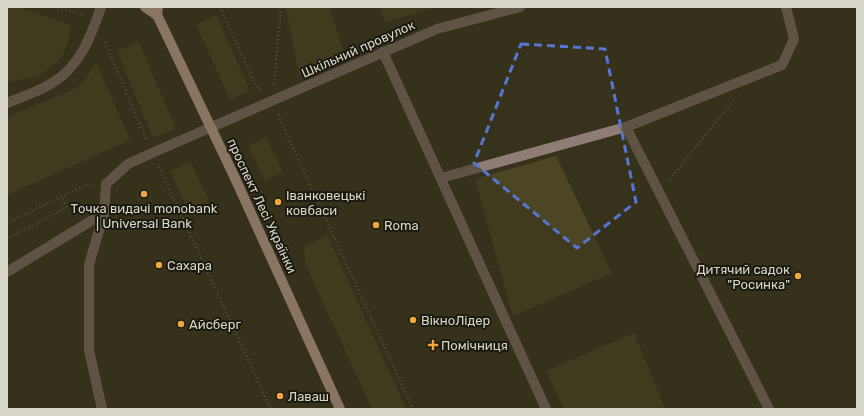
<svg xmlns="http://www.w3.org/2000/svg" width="864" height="416" viewBox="0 0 864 416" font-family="Rubik,sans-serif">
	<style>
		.green { fill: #4d4625 }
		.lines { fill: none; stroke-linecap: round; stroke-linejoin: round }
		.path { stroke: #7b7765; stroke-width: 2.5; stroke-dasharray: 1 3; stroke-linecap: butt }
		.minor { stroke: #907c76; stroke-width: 10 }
		.major { stroke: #f0c7ba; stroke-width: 10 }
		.marked { fill: none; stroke: #5577d4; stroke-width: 3; stroke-dasharray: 8 5; stroke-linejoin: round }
		.poi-dot { fill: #efa73d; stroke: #1c1a10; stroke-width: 1.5 }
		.labels { text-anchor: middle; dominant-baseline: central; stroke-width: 4; stroke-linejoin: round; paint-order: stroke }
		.street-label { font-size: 13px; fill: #d8d6c9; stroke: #1c1a10 }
		.poi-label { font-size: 13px; fill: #d8d6c9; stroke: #1c1a10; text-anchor: start }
	</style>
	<rect width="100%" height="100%" fill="#36321c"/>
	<g class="green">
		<path d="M7 7H18L71 25 68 42 61 59 39 76 7 82Z"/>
		<path d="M286 7H329L345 56 299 75Z"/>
		<path d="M380 7H437L385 22Z"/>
		<path d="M216 15 250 91 230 100 196 24Z"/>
		<path d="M139 42 176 129 153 138 117 51Z"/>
		<path d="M96 62 130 140 7 195V117L75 89 84 82Z"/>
		<path d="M266 137 283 172 265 181 248 146Z"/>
		<path d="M556 156 612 273 513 316 475 179Z"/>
		<path d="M191 162 209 201 188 210 170 171Z"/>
		<path d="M327 235 406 409H372L305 263 304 247Z"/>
		<path d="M634 333 665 409H564L546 371Z"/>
	</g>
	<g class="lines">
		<g class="path">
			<path d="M58 7 82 15"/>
			<path d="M220 7 256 86 261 90"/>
			<path d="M105 42 146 139"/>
			<path d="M274 84 281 7"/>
			<path d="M278 115 413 409"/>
			<path d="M159 167 271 409"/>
			<path d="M670 179 732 102"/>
			<path d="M7 223 86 185H92"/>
			<path d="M7 239 67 207 61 197"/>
		</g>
		<g class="minor">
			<path d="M383 52 546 409"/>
			<path d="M7 103C22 97 38 92 52 83 80 67 91 36 101 7"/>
			<path d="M626 127 769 409"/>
			<path d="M441 178 626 127 782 65 794 39 786 7"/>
			<path d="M7 272 104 213"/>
			<path d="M102 409 89 350V265L104 213 106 184 128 164 152 153 437 29 520 7"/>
		</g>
		<g class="major">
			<path d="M145 7 157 15"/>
			<path d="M158 7 157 15 160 21 234 176 340 409"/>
		</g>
	</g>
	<path d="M0 0H864V416H0ZM521 44 605 49 636 202 577 248 474 163Z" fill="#36321c" fill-opacity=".55" fill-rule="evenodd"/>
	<path class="marked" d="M521 44 605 49 636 202 577 248 474 163Z"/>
	<g class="poi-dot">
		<circle cx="144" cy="194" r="4"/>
		<circle cx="278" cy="202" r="4"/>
		<circle cx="376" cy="225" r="4"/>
		<circle cx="159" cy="265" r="4"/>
		<circle cx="798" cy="276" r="4"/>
		<circle cx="413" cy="320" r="4"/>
		<circle cx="181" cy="324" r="4"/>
		<path d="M431 339h4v4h4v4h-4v4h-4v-4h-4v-4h4z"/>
		<circle cx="280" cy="396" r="4"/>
	</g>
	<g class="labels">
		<g class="street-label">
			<text transform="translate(358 49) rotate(-24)">Шкільний провулок</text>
			<text transform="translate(262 206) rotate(65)">проспект Лесі Українки</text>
		</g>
		<g class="poi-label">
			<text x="286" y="195">Іванковецькі<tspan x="286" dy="15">ковбаси</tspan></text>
			<text x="144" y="208" text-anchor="middle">Точка видачі monobank<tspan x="144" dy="15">| Universal Bank</tspan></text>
			<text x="384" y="225">Roma</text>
			<text x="167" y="265">Сахара</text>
			<text x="790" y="269" text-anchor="end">Дитячий садок<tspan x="790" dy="15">"Росинка"</tspan></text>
			<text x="421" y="320">ВікноЛідер</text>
			<text x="189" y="324">Айсберг</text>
			<text x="441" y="345">Помічниця</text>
			<text x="288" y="396">Лаваш</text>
		</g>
	</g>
	<rect width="864" height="416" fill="none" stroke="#d8d6c9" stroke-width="16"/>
</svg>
